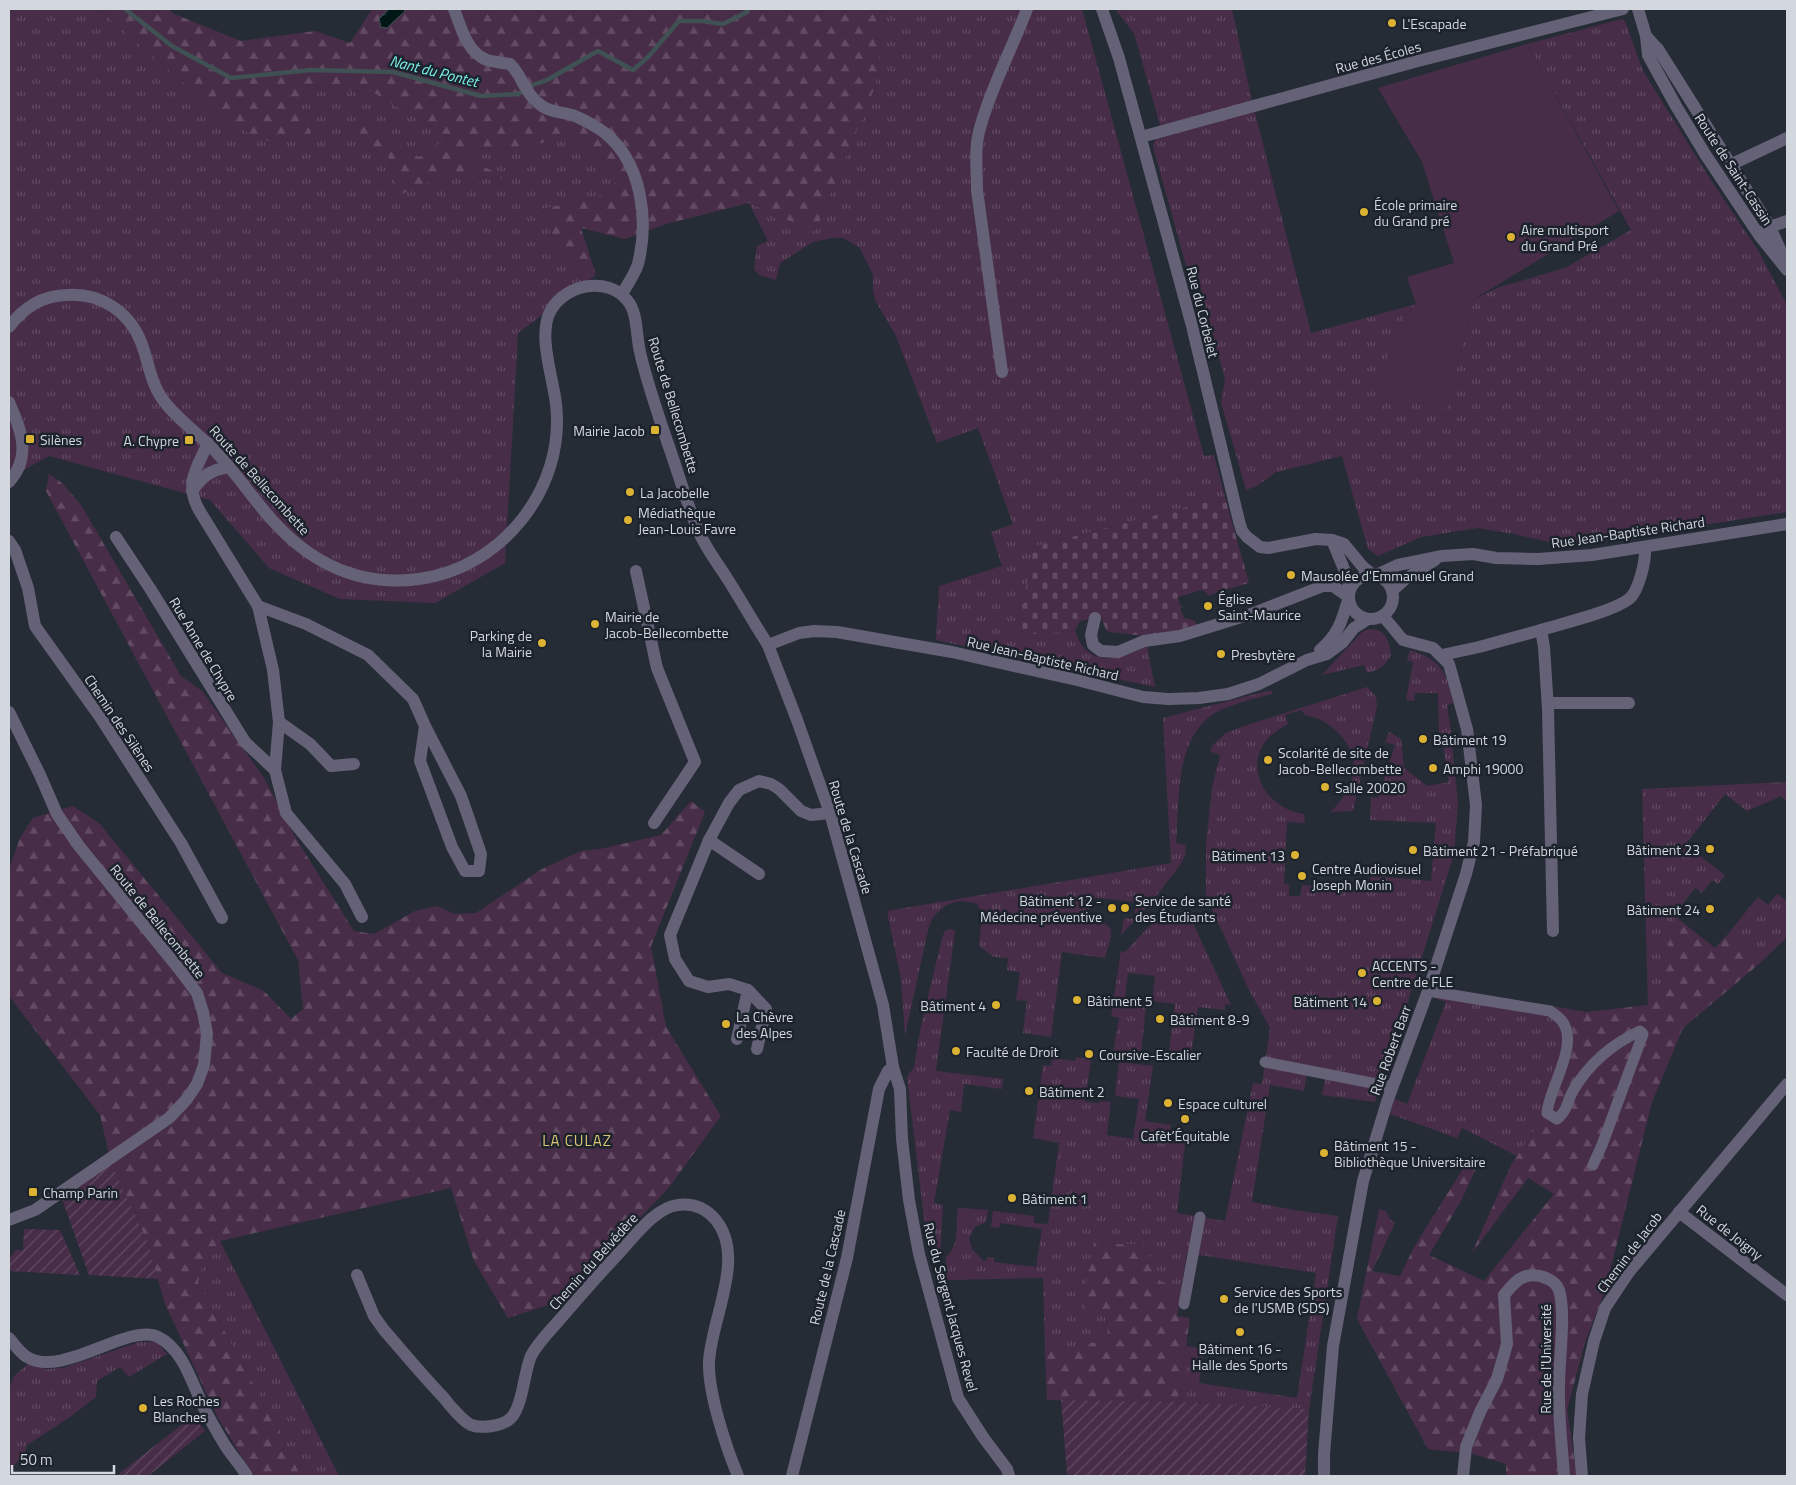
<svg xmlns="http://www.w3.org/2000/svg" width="1796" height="1485" viewBox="0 0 1796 1485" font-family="'Titillium Web',sans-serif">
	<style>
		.grass { fill: url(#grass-tufts) }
		.forest { fill: url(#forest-firs) }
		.cemetery { fill: url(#cemetery-stones) }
		.garden { fill: url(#garden-furrows) }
		.pitch { fill: #482d49 }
		.water { fill: url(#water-ripples); stroke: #3f5152 }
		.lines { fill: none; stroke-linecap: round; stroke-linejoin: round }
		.stream { stroke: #3f5152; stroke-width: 4.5 }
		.pedestrian { stroke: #656278; stroke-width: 11 }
		.minor { stroke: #656278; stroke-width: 12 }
		.tertiary { stroke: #656278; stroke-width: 12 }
		.poi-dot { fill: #dcb233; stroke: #1c232c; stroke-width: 2 }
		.labels { text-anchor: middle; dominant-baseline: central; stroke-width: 5; stroke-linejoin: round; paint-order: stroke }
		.poi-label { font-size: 14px; fill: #d3d7de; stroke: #1c232c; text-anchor: start }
		.street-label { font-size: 14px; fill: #d3d7de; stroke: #1c232c }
		.water-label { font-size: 15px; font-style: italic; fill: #7cf2ec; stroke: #1c232c }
		.neighbourhood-label { font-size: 15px; letter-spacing: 1px; fill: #dfc377; stroke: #1c232c }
	</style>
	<defs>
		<pattern id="grass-tufts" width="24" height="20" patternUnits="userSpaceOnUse" patternTransform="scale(1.25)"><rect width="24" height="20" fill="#482d49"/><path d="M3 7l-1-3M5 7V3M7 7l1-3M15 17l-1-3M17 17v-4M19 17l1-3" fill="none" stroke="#624b63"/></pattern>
		<pattern id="forest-firs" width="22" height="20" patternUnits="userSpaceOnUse" patternTransform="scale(1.25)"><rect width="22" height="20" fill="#482d49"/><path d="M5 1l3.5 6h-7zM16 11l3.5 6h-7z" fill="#624b63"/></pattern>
		<pattern id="cemetery-stones" width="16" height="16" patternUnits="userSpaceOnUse" patternTransform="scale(1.25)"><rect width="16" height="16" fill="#482d49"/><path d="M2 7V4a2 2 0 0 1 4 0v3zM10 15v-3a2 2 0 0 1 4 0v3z" fill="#624b63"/></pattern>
		<pattern id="garden-furrows" width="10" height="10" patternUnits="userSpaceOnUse" patternTransform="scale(1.25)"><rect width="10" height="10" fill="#482d49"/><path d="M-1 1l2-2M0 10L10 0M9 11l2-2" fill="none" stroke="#624b63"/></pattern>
		<pattern id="water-ripples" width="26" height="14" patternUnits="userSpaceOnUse" patternTransform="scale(1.25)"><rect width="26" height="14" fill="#001716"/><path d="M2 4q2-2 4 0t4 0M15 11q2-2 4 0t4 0" fill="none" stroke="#243837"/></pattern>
	</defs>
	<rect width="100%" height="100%" fill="#262c36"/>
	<g class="grass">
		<path d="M9 9H98L233 125 301 106 306 85 376 94 449 138 419 157 369 125 344 131 363 150 388 156 399 194 443 177 508 178 460 156 462 149 525 148 565 136 619 177 608 194 543 209 560 259 596 275 518 333 505 563 435 603 340 599 269 568 210 500 49 456 9 478Z"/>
		<path d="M886 9H1082L1204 456 1214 455 1225 497 1033 547 1019 635 1075 631C1088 669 1118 660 1147 646L1155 687 936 640 939 586 1002 566 991 532 1013 524 978 428 937 443 896 336 875 300 873 290V275L860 248 843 238H832L813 242 780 263 776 280 759 275 754 269 757 246 768 241 749 203 815 231 875 87Z"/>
		<path d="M1115 9H1232L1251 97 1311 333 1416 304 1396 328 1446 409 1474 299 1500 287 1565 268 1631 230 1527 44 1622 19 1625 21 1643 71 1712 182 1759 252 1787 305V512L1569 546 1514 534 1478 528 1421 537 1378 556 1368 549 1342 456 1276 472 1257 486 1246 490 1221 402 1225 379 1198 278 1186 265 1153 147 1160 125 1134 33Z"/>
		<path d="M1369 629C1386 629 1389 640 1391 655 1385 666 1379 670 1367 673L1364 665 1322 675 1362 632Z"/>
		<path d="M1410 650C1442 660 1447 673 1453 703L1447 705 1452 739 1439 740 1438 693H1415L1414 701 1406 700 1413 662 1407 660Z"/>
		<path d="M1367 687 1376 697 1377 706 1353 811 1330 812C1356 788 1365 757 1336 731 1327 722 1317 717 1305 715L1301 710 1285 715 1288 724C1281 728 1274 732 1269 737 1241 768 1267 809 1304 814L1305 823 1287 822 1284 884 1289 885V896H1300L1302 885 1369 891 1371 876 1431 881 1433 857H1436L1437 846 1434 845 1436 823 1370 820 1371 797 1378 798 1395 745 1385 742 1389 732 1401 739 1404 768 1427 786 1449 782 1443 745H1452L1458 803 1454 854 1405 1011 1375 1102 1322 1095 1326 1075 1307 1072 1304 1091 1270 1085 1252 1202 1294 1210 1338 1216 1309 1409 1178 1402 1186 1346 1204 1349 1199 1383 1297 1398 1316 1273 1187 1253 1179 1304 1168 1302 1144 1245 1117 1244 1095 1238 1108 1335 1097 1342 1045 1351 1043 1278 945 1280 946 1257C961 1244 955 1225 958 1208L988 1210 986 1222 975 1227 969 1238 972 1249 982 1259V1260L987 1261V1257L994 1258V1262L1036 1267 1042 1229 1000 1223 999 1228 991 1227 993 1211 1034 1216V1223L1048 1224 1059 1143 1033 1138 1043 1065 1051 1066 1052 1058 1075 1061 1076 1057 1091 1059 1085 1102 1099 1103 1100 1101 1111 1102 1107 1135 1133 1139 1139 1099 1115 1096 1119 1062 1153 1066 1145 1121 1171 1125 1169 1141 1185 1143 1177 1213 1225 1221 1253 1083 1262 1084 1270 1028 1248 988 1206 896V844L1212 788 1220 755 1210 751 1213 745 1226 733 1250 724Z"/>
		<path d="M1267 691H1272V694C1257 698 1240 702 1225 708 1173 729 1180 797 1176 843L1186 845 1185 856 1180 865 1151 903 1121 935 1124 918 1134 919 1136 902 1090 897 1089 913 1097 914 1096 921 1103 922 1110 928C1113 940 1107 947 1105 958L1062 952 1051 1037 1023 1033 1027 1001 1016 1000 1020 972 1007 970 1008 958 994 957 979 946 982 913 977 904C956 896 937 906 929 926L905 1035 901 980 887 911 1171 863 1163 718Z"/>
		<path d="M1787 782V801L1781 796 1747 811 1725 794 1685 845 1725 875 1718 884 1712 880 1702 893 1695 888 1674 915 1676 917 1671 923 1665 982 1648 1005 1642 789Z"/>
		<path d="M1777 894 1787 901V937L1759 964 1727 935 1758 897 1768 905Z"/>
		<path d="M1161 914 1190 917 1231 1005 1225 1004V1010L1198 1007 1190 1062 1168 1060 1175 1004 1152 1001 1155 976 1128 973 1124 1004 1137 1007 1138 1004 1146 1006 1141 1055 1113 1052 1119 1018 1111 1016 1121 951 1125 952Z"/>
		<path d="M950 929 955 931 936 1071 1003 1079 1002 1089 964 1084 961 1112 950 1110 934 1203 943 1205 940 1255 935 1259 924 1218 907 1077 914 1067 921 1026 942 938 945 931Z"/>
		<path d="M1441 987 1563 1008 1560 1026 1563 1043 1542 1119 1517 1156 1462 1128 1457 1138 1390 1114 1394 1099 1407 1104 1446 1002 1437 999Z"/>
		<path d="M220 1241 339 1476H295L297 1471 287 1447 198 1282 203 1259Z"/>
		<path d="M139 1342H157L167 1354 129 1377 120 1367 97 1381 96 1397 70 1417 27 1445 24 1455 10 1469 9 1390 14 1376 30 1362 46 1369 63 1368Z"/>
	</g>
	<g class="forest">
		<path d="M98 9H169L172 13 241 41 315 31 350 43 372 9H886L875 87 815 232 749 203 666 224 625 239 581 228 596 275 560 259 543 209 607 194 619 177 565 136 525 148 462 149 460 156 509 178 443 177 399 195 388 156 363 150 343 131 369 125 419 157 448 137 376 94 307 85 301 106 312 137 266 141 233 125Z"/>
		<path d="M49 474 62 483 81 505 181 676 202 691 264 778 298 842 354 931 374 934 415 911 437 906 455 914 476 913 542 869 581 851 600 849 661 835 691 801 705 812 651 946 666 1027 721 1116 667 1190 557 1302 508 1318 474 1261 451 1188 220 1241 204 1259 198 1282 287 1447 298 1471 295 1476H256L252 1473 218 1418 165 1304 147 1241 111 1163 100 1115 9 996V869L20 838 33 818 73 806 99 823 222 973 264 991 291 1019 303 1009 298 960 46 491Z"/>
		<path d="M1676 917 1715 948 1727 935 1759 964 1683 1028 1652 1102 1605 1291 1585 1342 1567 1410 1577 1476H1506V1464L1473 1454 1428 1449 1357 1319 1379 1209 1386 1211 1389 1218 1395 1223 1372 1271 1400 1276 1414 1247 1471 1156 1480 1160 1461 1201 1429 1255 1484 1281 1554 1194 1528 1178 1472 1253 1511 1165 1542 1119 1540 1110 1563 1043 1560 1026 1563 1008 1586 1012 1648 1005 1665 982 1671 923Z"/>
		<path d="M1095 1238 1117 1244 1144 1245 1161 1282 1170 1283 1168 1302 1179 1304 1177 1316 1190 1318 1178 1402 1047 1400 1045 1351 1097 1342 1108 1335 1106 1317 1085 1310 1086 1282Z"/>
	</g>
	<path class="cemetery" d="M1225 497 1249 583 1217 592 1208 596 1207 593 1201 590 1178 597 1180 606H1183L1180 609 1184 617 1183 618 1194 620 1198 626 1172 632 1145 636 1110 632 1106 630 1101 617 1080 621 1075 631 1018 635 1033 547Z"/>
	<g class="garden">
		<path d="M111 1163 147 1241 158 1279 89 1275 62 1199Z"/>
		<path d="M24 1229 60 1230 80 1275 9 1271V1259L16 1250H23Z"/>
		<path d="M1061 1400 1178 1402 1309 1409 1305 1476H1070L1067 1474Z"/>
		<path d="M193 1416 205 1431 148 1476H116Z"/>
	</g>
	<path class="pitch" d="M1527 44 1619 211 1474 299 1446 409 1379 392 1396 328 1416 304 1407 277 1454 263 1422 162 1378 88Z"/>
	<path class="water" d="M389 9H403L405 11 387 28 381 27 379 19Z"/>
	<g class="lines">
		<path class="stream" d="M125 9 172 46 231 78 310 70 393 72 481 96 518 94 533 85 547 80 598 51 633 70 648 57 679 21H702L723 24 747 12 748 9"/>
		<g class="pedestrian">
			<path d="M1428 991 1550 1011C1554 1014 1559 1017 1562 1021 1580 1044 1549 1088 1547 1113L1557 1119C1569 1109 1566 1102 1574 1089 1590 1063 1612 1044 1640 1031L1643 1034 1602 1145 1593 1165"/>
			<path d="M1265 1062 1392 1087"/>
			<path d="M1184 1304 1200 1217"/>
		</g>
		<g class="minor">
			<path d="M454 9C461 27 467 53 487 60 494 62 502 63 510 64 522 75 525 95 542 106 551 113 565 112 575 116 584 120 597 127 605 133 642 163 649 220 638 264 635 274 627 285 622 294"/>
			<path d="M1102 9 1119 58 1192 326 1239 521 1242 531 1247 537 1260 547 1268 548 1316 539 1332 540 1344 544 1363 567 1374 576"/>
			<path d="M1141 137 1418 61 1623 9"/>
			<path d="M1730 165 1787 138"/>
			<path d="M1761 233 1770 227 1787 221"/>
			<path d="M1002 372 977 190C977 170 974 148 980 128 991 87 1012 49 1027 9"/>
			<path d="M208 443C197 468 184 483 199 510L258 606 273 670 279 722 275 770 286 813 345 884 362 917"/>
			<path d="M192 491C203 476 210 470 229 467"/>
			<path d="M116 537 151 590 245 742 275 770"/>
			<path d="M1332 540 1346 574 1350 589"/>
			<path d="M9 541 15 550 28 588 35 626 100 717 181 843 222 918"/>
			<path d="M636 571 657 668 695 762 654 823"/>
			<path d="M258 606 306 624 368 655 413 699 425 726 420 761 452 847 465 871H479L481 854 461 796 425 726"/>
			<path d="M1095 618 1091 635 1093 645 1101 651 1118 652 1144 641 1180 636 1251 614 1323 586H1333L1349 597"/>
			<path d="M768 645 797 720 830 813 883 1005 893 1067 900 1089 902 1139 909 1200 919 1254 958 1398 983 1437 1007 1469 1009 1476"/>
			<path d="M1442 655 1479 647 1541 630"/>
			<path d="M1548 703H1629"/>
			<path d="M279 722 310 744 331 766 354 764"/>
			<path d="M709 840 759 874"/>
			<path d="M1553 931 1548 709 1544 647 1541 630C1563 623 1612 612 1629 599 1639 591 1646 560 1645 547"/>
			<path d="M737 1039 748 990"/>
			<path d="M757 1049 766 1009 748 990 729 984 708 987 689 981 675 959 670 935 709 840 729 803 739 790 759 781 771 784 779 789 801 811 811 815 830 813"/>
			<path d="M1679 1212 1787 1295"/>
			<path d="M357 1275 374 1316 384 1330C404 1353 423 1376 444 1398 450 1406 463 1421 471 1425 482 1429 503 1426 511 1418 523 1405 524 1372 531 1356 538 1342 552 1329 562 1317 581 1295 600 1273 620 1252 634 1237 656 1207 678 1205 692 1203 705 1208 715 1219 747 1257 711 1318 709 1362 708 1393 726 1447 738 1476"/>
			<path d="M9 1338C14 1344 20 1353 27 1357 62 1379 129 1322 158 1337 183 1349 192 1383 203 1406 209 1418 216 1430 223 1442 230 1454 240 1464 247 1476"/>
			<path d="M792 1476 847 1258 879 1089 888 1071 893 1067"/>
			<path d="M1324 1476V1454L1333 1346 1363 1181 1387 1102 1428 991 1466 874 1474 842 1476 805 1467 729 1449 664 1433 648 1403 640 1383 616"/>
			<path d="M1463 1476 1466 1447 1480 1412 1497 1379 1507 1344 1504 1295C1510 1288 1517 1278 1527 1276 1538 1273 1555 1279 1559 1290 1566 1312 1559 1360 1559 1385 1558 1415 1562 1446 1564 1476"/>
			<path d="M1582 1476 1579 1438 1582 1394 1594 1341 1605 1308 1629 1272 1787 1084"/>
		</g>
		<g class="tertiary">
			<path d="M1638 9 1646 36 1648 55 1676 106 1705 154 1759 235 1787 270"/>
			<path d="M1646 36 1658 49 1770 227 1784 258"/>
			<path d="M9 327C23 308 42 296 66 295 99 292 129 311 141 342 150 365 150 385 167 405 181 422 201 436 216 452 237 474 253 499 273 521 312 564 359 587 419 579 502 568 566 488 556 404 553 377 537 334 551 310 566 284 607 276 627 300 638 312 636 336 640 352 647 383 658 414 668 444 678 472 686 501 697 528 704 545 715 560 725 575 740 598 753 622 768 645L799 633 814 631 837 632 952 652 1077 680 1143 697 1168 699 1199 698 1228 694 1259 684 1307 660 1327 654 1342 643 1354 628 1368 619"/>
			<path d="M9 402C21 430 32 456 9 482"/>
			<circle cx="1371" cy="597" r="22"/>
			<path d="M1374 576 1398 565 1442 556 1473 554 1496 558 1538 559 1592 555 1787 524"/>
			<path d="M1392 591 1404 580 1435 560"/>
			<path d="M1320 650C1339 634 1342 620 1349 597"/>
			<path d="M9 712 40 775 57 814 79 846 179 969 197 993 203 1012 207 1033 204 1065 197 1084 187 1099 169 1118 35 1210 9 1220"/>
		</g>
	</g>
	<g class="poi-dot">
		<circle cx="1392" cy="23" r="5"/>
		<circle cx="1364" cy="212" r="5"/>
		<circle cx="1511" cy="237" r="5"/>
		<rect x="650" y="425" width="10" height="10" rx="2.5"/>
		<rect x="25" y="434" width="10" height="10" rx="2.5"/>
		<rect x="184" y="435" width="10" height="10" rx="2.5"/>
		<circle cx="630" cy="492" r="5"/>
		<circle cx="628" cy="520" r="5"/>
		<circle cx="1291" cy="575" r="5"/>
		<circle cx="1208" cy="606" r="5"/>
		<circle cx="595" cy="624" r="5"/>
		<circle cx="542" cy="643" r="5"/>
		<circle cx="1221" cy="654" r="5"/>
		<circle cx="1423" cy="739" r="5"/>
		<circle cx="1268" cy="760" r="5"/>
		<circle cx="1433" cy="768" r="5"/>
		<circle cx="1325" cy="787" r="5"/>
		<circle cx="1710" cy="849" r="5"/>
		<circle cx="1413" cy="850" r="5"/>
		<circle cx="1295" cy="855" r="5"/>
		<circle cx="1302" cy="876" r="5"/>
		<circle cx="1112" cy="908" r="5"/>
		<circle cx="1125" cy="908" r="5"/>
		<circle cx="1710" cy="909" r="5"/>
		<circle cx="1362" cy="973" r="5"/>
		<circle cx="1077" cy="1000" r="5"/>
		<circle cx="1377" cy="1001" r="5"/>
		<circle cx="996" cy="1005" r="5"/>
		<circle cx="1160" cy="1019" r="5"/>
		<circle cx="726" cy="1024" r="5"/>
		<circle cx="956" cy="1051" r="5"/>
		<circle cx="1089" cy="1054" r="5"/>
		<circle cx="1029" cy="1091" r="5"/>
		<circle cx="1168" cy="1103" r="5"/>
		<circle cx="1185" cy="1119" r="5"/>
		<circle cx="1324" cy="1153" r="5"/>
		<rect x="28" y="1187" width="10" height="10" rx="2.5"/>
		<circle cx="1012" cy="1198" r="5"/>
		<circle cx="1224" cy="1299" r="5"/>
		<circle cx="1240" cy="1332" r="5"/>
		<circle cx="143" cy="1408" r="5"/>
	</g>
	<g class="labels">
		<g class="poi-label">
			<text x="1402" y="23">L'Escapade</text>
			<text x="1374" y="204">École primaire<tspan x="1374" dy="16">du Grand pré</tspan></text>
			<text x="1521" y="229">Aire multisport<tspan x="1521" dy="16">du Grand Pré</tspan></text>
			<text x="645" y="430" text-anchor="end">Mairie Jacob</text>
			<text x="40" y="439">Silènes</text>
			<text x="179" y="440" text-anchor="end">A. Chypre</text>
			<text x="640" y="492">La Jacobelle</text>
			<text x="638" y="512">Médiathèque<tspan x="638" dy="16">Jean-Louis Favre</tspan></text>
			<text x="1301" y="575">Mausolée d'Emmanuel Grand</text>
			<text x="1218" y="598">Église<tspan x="1218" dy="16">Saint-Maurice</tspan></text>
			<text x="605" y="616">Mairie de<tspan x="605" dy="16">Jacob-Bellecombette</tspan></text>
			<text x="532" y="635" text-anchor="end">Parking de<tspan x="532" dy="16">la Mairie</tspan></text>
			<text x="1231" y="654">Presbytère</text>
			<text x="1433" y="739">Bâtiment 19</text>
			<text x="1278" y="752">Scolarité de site de<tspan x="1278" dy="16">Jacob-Bellecombette</tspan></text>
			<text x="1443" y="768">Amphi 19000</text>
			<text x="1335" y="787">Salle 20020</text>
			<text x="1700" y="849" text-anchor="end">Bâtiment 23</text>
			<text x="1423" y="850">Bâtiment 21 - Préfabriqué</text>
			<text x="1285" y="855" text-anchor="end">Bâtiment 13</text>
			<text x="1312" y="868">Centre Audiovisuel<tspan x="1312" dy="16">Joseph Monin</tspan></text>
			<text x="1102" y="900" text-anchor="end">Bâtiment 12 -<tspan x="1102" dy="16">Médecine préventive</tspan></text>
			<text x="1135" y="900">Service de santé<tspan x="1135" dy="16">des Étudiants</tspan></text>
			<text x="1700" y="909" text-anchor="end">Bâtiment 24</text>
			<text x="1372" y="965">ACCENTS -<tspan x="1372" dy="16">Centre de FLE</tspan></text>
			<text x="1087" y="1000">Bâtiment 5</text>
			<text x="1367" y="1001" text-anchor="end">Bâtiment 14</text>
			<text x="986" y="1005" text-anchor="end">Bâtiment 4</text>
			<text x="736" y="1016">La Chèvre<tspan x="736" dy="16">des Alpes</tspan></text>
			<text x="1170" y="1019">Bâtiment 8-9</text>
			<text x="966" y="1051">Faculté de Droit</text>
			<text x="1099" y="1054">Coursive-Escalier</text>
			<text x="1039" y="1091">Bâtiment 2</text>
			<text x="1178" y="1103">Espace culturel</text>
			<text x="1185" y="1135" text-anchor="middle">Cafèt’Équitable</text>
			<text x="1334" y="1145">Bâtiment 15 -<tspan x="1334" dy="16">Bibliothèque Universitaire</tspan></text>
			<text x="43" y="1192">Champ Parin</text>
			<text x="1022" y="1198">Bâtiment 1</text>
			<text x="1234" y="1291">Service des Sports<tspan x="1234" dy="16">de l'USMB (SDS)</tspan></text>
			<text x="1240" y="1348" text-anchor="middle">Bâtiment 16 -<tspan x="1240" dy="16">Halle des Sports</tspan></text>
			<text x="153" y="1400">Les Roches<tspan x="153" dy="16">Blanches</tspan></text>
		</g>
		<g class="street-label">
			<text transform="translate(1378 57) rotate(-15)">Rue des Écoles</text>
			<text transform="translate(1734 169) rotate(57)">Route de Saint-Cassin</text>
			<text transform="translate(1203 312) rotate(76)">Rue du Corbelet</text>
			<text transform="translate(674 405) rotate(73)">Route de Bellecombette</text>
			<text transform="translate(260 480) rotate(48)">Route de Bellecombette</text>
			<text transform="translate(1628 532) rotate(-8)">Rue Jean-Baptiste Richard</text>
			<text transform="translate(204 649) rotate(59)">Rue Anne de Chypre</text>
			<text transform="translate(1043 658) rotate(13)">Rue Jean-Baptiste Richard</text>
			<text transform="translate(120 723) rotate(56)">Chemin des Silènes</text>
			<text transform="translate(851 837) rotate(73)">Route de la Cascade</text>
			<text transform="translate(158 921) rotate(51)">Route de Bellecombette</text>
			<text transform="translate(1390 1050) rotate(-70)">Rue Robert Barr</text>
			<text transform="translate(1730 1232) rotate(38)">Rue de Joigny</text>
			<text transform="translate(1629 1252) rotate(-53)">Chemin de Jacob</text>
			<text transform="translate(593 1261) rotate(-48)">Chemin du Belvédère</text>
			<text transform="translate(827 1267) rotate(-77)">Route de la Cascade</text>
			<text transform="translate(951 1307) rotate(75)">Rue du Sergent Jacques Revel</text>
			<text transform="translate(1545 1359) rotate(-90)">Rue de l'Université</text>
		</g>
		<g class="water-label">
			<text transform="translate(434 71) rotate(14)">Nant du Pontet</text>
		</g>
		<g class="neighbourhood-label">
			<text x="577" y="1140">LA CULAZ</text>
		</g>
	</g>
	<rect width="1796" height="1485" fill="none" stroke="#d3d7de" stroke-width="20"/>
	<path d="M12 1465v8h102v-8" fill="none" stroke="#d3d7de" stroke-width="2.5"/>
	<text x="20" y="1465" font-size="15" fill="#d3d7de" stroke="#1c232c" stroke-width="4" paint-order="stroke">50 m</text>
</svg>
